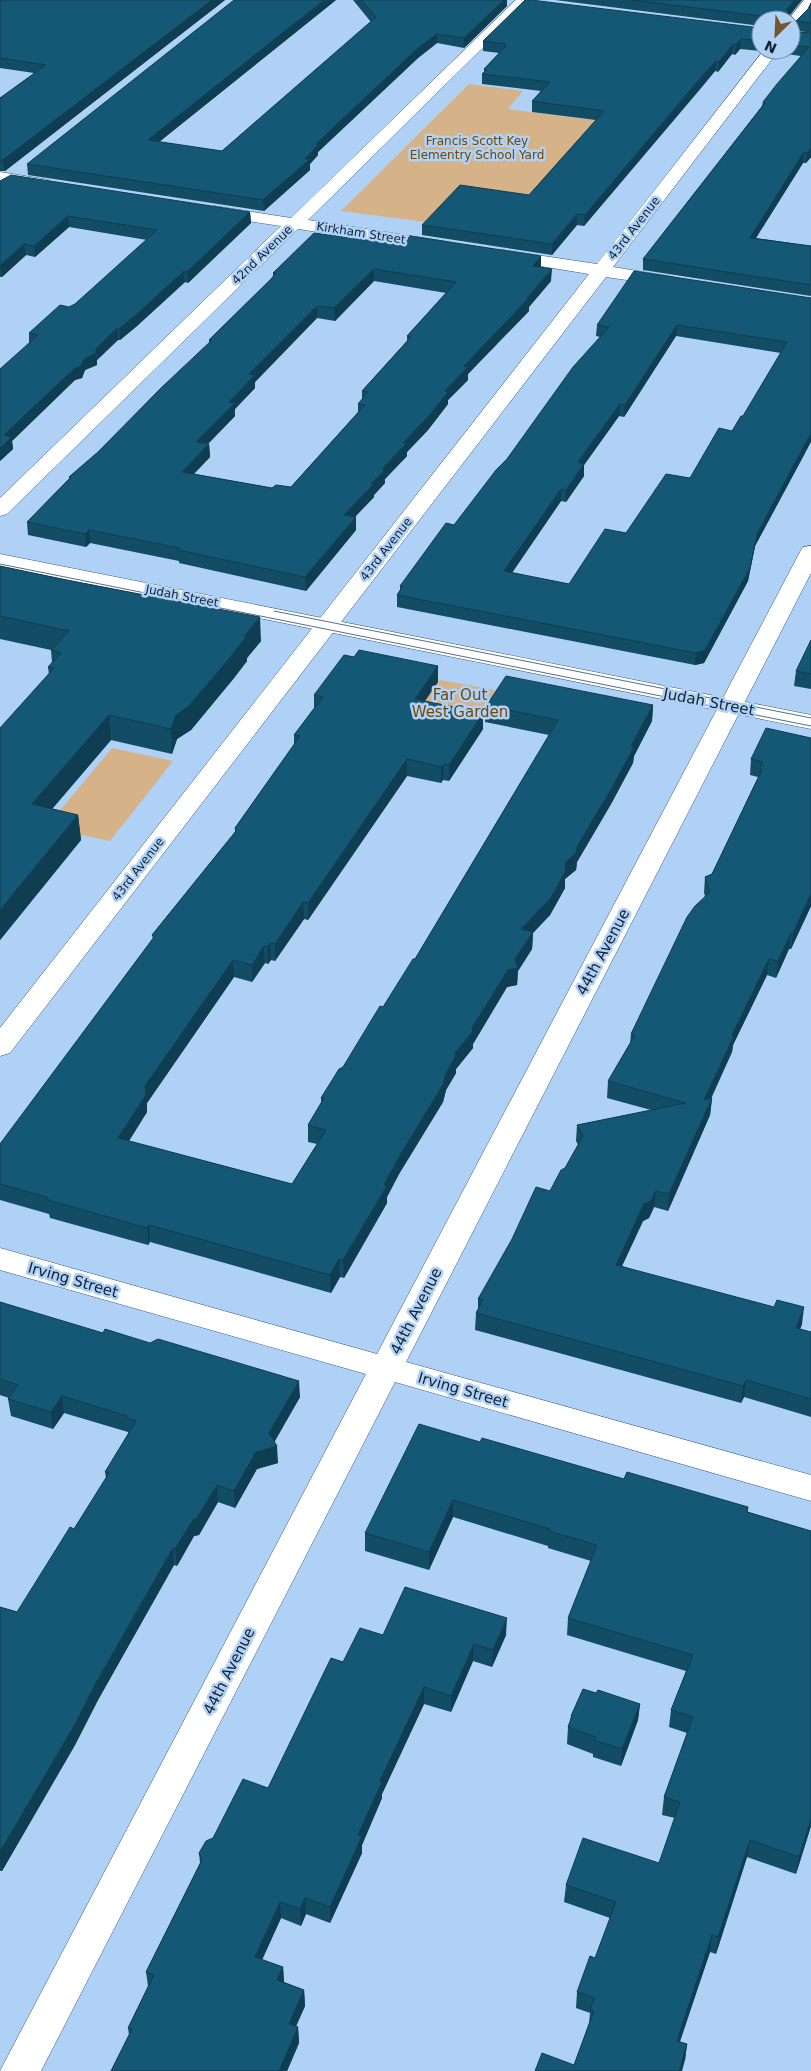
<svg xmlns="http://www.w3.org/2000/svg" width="811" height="2071" viewBox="0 0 811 2071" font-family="'DejaVu Sans',sans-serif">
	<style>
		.green { fill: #d5b287 }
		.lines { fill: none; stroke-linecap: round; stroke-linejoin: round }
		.street-casing { stroke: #365b84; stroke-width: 1 }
		.secondary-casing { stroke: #365b84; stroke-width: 1 }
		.street { fill: #fff; fill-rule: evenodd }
		.secondary { fill: #fff; fill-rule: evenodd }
		.tram { stroke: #566e87; stroke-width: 1 }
		.wall { fill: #124c65; fill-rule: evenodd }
		.shaded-wall { fill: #0f3e52 }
		.building { fill: #155875; stroke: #0f3e52; fill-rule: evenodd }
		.labels { text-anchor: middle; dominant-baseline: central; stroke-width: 5; stroke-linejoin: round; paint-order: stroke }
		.far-park-label { font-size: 12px; fill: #704703; stroke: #b0d1f6 }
		.far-street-label { font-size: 12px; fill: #122233; stroke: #b0d1f6 }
		.park-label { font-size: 15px; fill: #704703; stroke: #b0d1f6 }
		.street-label { font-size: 15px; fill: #122233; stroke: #b0d1f6 }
	</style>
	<rect width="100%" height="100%" fill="#b0d1f6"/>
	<g class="green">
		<path d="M469 84 523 91 508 109 584 119 617 106 529 206 433 223 341 211Z"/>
		<path d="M440 680 495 690 472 727 406 713 428 696Z"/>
		<path d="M112 748 173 761 110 841 46 827Z"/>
	</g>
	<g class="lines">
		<g class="street-casing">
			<g id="street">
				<path d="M516 0H531L308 220 443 241 449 242 452 246 449 250 443 251 298 229 7 514 0 516V498L281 226 208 215 205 211 208 207 214 206 291 218Z"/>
				<path d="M804 0H811C811 11 803 27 791 30V20H788Z"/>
				<path d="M764 50H779L613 267 674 277 677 281 674 285 668 286 606 277 10 1053 0 1056V1028L589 274 503 260 497 259 494 255 497 251 503 250 597 264Z"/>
				<path d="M0 172 43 179 49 180 51 184 49 188 43 189 0 182Z"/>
				<path d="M811 546V573L406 1362 811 1475V1501L395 1382 41 2071H0L366 1374 0 1270V1248L377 1354 800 552 803 547Z"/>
			</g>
		</g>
		<g class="secondary-casing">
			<path id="secondary" d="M0 554 811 715V729L0 566Z"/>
		</g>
		<use href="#street" class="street"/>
		<use href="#secondary" class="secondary"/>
		<g class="tram">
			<path d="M0 564 811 726"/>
			<path d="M274 611 811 718"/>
		</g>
	</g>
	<g class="wall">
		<path d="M0 0H225L5 171H0V98L34 73 0 68Z"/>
		<path d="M336 0 159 142 222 151 371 22 353 0H507V6L464 48 437 43 418 58 318 152V155L310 164V170L264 211 28 175 27 164Z"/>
		<path d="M555 0H802L788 16 789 20H761V26Z"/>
		<path d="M811 3V33L795 30 796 21 808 9Z"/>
		<path d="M761 28V50H762L761 51 740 49 735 55 732 54 718 72 715 71 702 87 584 226 577 225 552 255 422 235V225L529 195 596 120 532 112V101L541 91 482 84V74L484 72V69L499 53 483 51V41Z"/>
		<path d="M791 31 811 33V157L806 163H803L756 238 811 246V296L643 270V259L762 106 763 102 801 56 779 53V50H791Z"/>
		<path d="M0 181 250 212 251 223 188 283 185 282 137 326 120 340H118L97 360V365L85 370 82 378 75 380 12 441 13 449 0 461 29 343V333L69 307 75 304 147 240 69 227 35 257 26 255 2 277H0Z"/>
		<path d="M402 245 541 256V267L551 281 529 307V311L468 374V380L448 400V404L428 430 407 452V456L385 479V483L374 495V497L355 517 356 530 306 591 179 563V561L90 543 86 547 28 535 27 522 69 479V477L98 452 209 344V340L273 277V273ZM374 281 446 293 407 336V341L362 391V399L358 404V412L291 487 272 488 194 474 210 457 209 444H208L235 416V409L255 388V382L317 318 335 321Z"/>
		<path d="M811 298 805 453 755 546 748 581 704 663 695 665 397 607V595L400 590V586L454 525 507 459 600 337 596 336 597 325ZM676 336 781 353 743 416 732 431 690 478 569 584 512 573 561 501 566 502 584 476V465L619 416 624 417Z"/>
		<path d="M0 566 261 641 247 658V661L234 678 191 730 177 739 172 754 111 740 52 809 78 815 81 840 0 940 49 675 48 667 52 662 51 650 0 639Z"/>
		<path d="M811 640V689L794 686 796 671Z"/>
		<path d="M354 657 438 666V682L425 701 483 729 449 781 443 780 441 783 407 776 308 920 304 919 275 961 271 960 268 964 265 963 252 982 234 977 147 1103V1112L129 1141 292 1184 317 1144 308 1142V1125L321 1103V1098L343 1067 415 959 549 735 485 722 486 706 653 705 652 721 634 756 633 763 611 804 577 862 576 870 565 879V888L550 915 533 933 532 949 518 971 517 985 507 987 473 1044V1048L456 1069V1073L446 1090 443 1102 399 1174 387 1197V1203L344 1278 340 1277 331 1293 150 1242 148 1245 50 1218 49 1214 0 1200V1144L153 939 152 935 235 832V828L294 745V735L314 708V695Z"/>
		<path d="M811 738V906L791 949H789L776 978 767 975 733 1045 732 1052 711 1099 712 1098 710 1115 668 1211 654 1207 649 1218 643 1221 622 1266 802 1324 800 1329 811 1332V1417L744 1397 741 1403 475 1330 476 1313 478 1309V1299L565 1168 578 1145 576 1141 577 1125 651 1110 607 1098 608 1081 630 1043 631 1034 705 896 704 893 705 877 712 874 758 777 750 775 751 759Z"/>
		<path d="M0 1302 300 1397 274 1442 278 1463 257 1469 235 1508 218 1502 199 1535 194 1536 177 1566 174 1565 98 1700 75 1745 2 1871H0V1607L17 1612 74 1529 106 1478 105 1472 128 1435V1432L64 1413 53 1429 11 1416 8 1399 9 1398 0 1395Z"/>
		<path d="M480 1442 624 1479 748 1507V1512L811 1531V1826L796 1874 747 1857 716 1954 710 1952 680 2042 687 2044 685 2060 574 2065 589 2023 590 2013 576 2008 577 1992 595 1958 610 1918 564 1902 566 1885 659 1863 675 1818 662 1815 664 1797 687 1733 669 1727 671 1710 686 1671 567 1635 568 1618 591 1561 548 1548V1546L453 1517 429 1570 365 1551V1533Z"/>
		<path d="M383 1635H506L492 1667 473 1661 451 1712 424 1704 382 1794V1798L362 1845V1853L330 1923 306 1914 301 1926 281 1918 262 1960 283 1967 284 1982 304 1990 305 2006 296 2026 298 2027 299 2043 287 2071H111L129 2035 128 2028 148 1986 146 1972 200 1863 199 1853 213 1838 268 1788 343 1662Z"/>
		<path d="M596 1693 640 1704 638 1720 621 1766 593 1757V1754L567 1744 568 1727 570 1722 571 1716Z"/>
	</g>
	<g class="shaded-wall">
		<path d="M212 0H225L5 171 3 160Z"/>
		<path d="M324 0H336L149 150 148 140Z"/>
		<path d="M504 0H507V6L464 48V38Z"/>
		<path d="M795 0H802L787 19V9Z"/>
		<path d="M437 34V43L418 58 318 152V155L310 164V170L264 211 263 200 305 159 316 144 418 48Z"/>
		<path d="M741 39 740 49 735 55 736 45Z"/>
		<path d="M733 44 732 54 718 72 719 62Z"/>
		<path d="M716 61 715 71 584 226 585 215Z"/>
		<path d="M811 148V157L806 163 807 153Z"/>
		<path d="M804 152 803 163 749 249 750 238Z"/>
		<path d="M250 212 251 223 188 283 187 272Z"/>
		<path d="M577 214V225L552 255V244Z"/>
		<path d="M68 216 69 227 35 257 34 246Z"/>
		<path d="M24 244 26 255 2 277 0 266Z"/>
		<path d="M541 256V268L533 266Z"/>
		<path d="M374 269V281L335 321 334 308Z"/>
		<path d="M552 269 551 281 529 307V311L468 374V380L448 400V404L428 430 407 452V456L385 479V483L374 495V497L344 528V515L371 484 382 469 445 391 464 366 527 298Z"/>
		<path d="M184 271 185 282 137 326 120 340 119 329Z"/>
		<path d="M317 306V318L255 382V388L235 409V416L197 455 196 442 229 402 249 374Z"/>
		<path d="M677 325 676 336 624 417 625 405Z"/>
		<path d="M117 328 118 340 97 360 96 349Z"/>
		<path d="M96 353 97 365 85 370 82 378 75 380 12 441 13 449 0 461V448L4 435 84 359Z"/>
		<path d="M620 404 619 416 584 465V476L566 502V490L578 462Z"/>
		<path d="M811 433V442L755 546 748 581 704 663 695 665 696 653 757 534Z"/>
		<path d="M209 444 210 457 183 485 182 472Z"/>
		<path d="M561 489V501L504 584V571Z"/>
		<path d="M356 517V530L306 591 305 577Z"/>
		<path d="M89 530 90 543 86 547 85 534Z"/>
		<path d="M260 617 261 641 247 658V661L234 678 191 730 177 739 172 754 171 729 176 715Z"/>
		<path d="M438 666V682L415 715V699Z"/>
		<path d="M653 705 652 721 634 756 633 763 611 804 577 862 576 870 565 879V888L550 915 533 933 532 949 518 971 517 985 507 987 473 1044V1048L456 1069V1073L446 1090 443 1102 399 1174 387 1197V1203L344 1278 343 1260 399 1157 446 1073 455 1053 472 1028 515 959 521 929 578 845Z"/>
		<path d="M483 713V729L449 781V765Z"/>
		<path d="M109 715 111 740 35 829 32 804Z"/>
		<path d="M407 759V776L308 920V903Z"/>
		<path d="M444 764 443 780 441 783V767Z"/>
		<path d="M78 815 81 840 0 940V910Z"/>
		<path d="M811 894V906L791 949 793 933Z"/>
		<path d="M303 902 304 919 275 961V944Z"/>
		<path d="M791 933 789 949 776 978 778 961Z"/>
		<path d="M270 943 271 960 268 964 267 947Z"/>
		<path d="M264 946 265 963 252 982V965Z"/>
		<path d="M769 959 767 975 733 1045 732 1052 702 1116 704 1100 732 1035Z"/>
		<path d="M233 960 234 977 147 1103V1112L120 1155 118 1138 145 1086Z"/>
		<path d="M712 1098 710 1115 668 1211 669 1194Z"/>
		<path d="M656 1191 654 1207 649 1218 643 1221 615 1281 616 1265 644 1204Z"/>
		<path d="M149 1225 150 1242 148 1245 147 1228Z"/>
		<path d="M339 1259 340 1277 331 1293 330 1275Z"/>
		<path d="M804 1307 802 1324 794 1345 796 1328Z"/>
		<path d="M746 1380 744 1397 741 1403 743 1386Z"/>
		<path d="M299 1381 300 1397 271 1448 277 1446 278 1463 257 1469 235 1508 234 1491 256 1452 269 1433Z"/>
		<path d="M62 1396 64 1413 53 1429 51 1412Z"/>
		<path d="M217 1485 218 1502 199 1535 194 1536 177 1566 175 1549 193 1520Z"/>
		<path d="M453 1500V1517L429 1570V1552Z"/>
		<path d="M173 1548 174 1565 98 1700 75 1745 2 1871 0 1863V1852L96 1683Z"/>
		<path d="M507 1618 506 1635 492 1667 493 1650Z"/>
		<path d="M474 1644 473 1661 451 1712V1696Z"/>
		<path d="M424 1687V1704L382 1794V1798L362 1845V1853L330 1923V1907L358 1835 380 1781Z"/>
		<path d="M640 1704 638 1720 621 1766 622 1749Z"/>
		<path d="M811 1819V1826L796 1874 799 1857Z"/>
		<path d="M750 1840 747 1857 716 1954 718 1937Z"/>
		<path d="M305 1898 306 1914 301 1926 300 1909Z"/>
		<path d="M280 1902 281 1918 256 1973 255 1957Z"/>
		<path d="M712 1935 710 1952 674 2057 677 2041Z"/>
		<path d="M283 1967 284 1983 277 1980Z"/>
		<path d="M304 1990 305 2006 290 2040 289 2024Z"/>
		<path d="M298 2027 299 2043 287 2071H279Z"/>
		<path d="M687 2044 685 2060 682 2071H679Z"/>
	</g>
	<g class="building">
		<path d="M0 0H212L3 160H0V98L46 65 0 58Z"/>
		<path d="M234 0H324L148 140 222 151 376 17 361 0H504L464 38 437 34 418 48 316 144 318 145 305 159H310L263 200 27 164Z"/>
		<path d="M525 0H531L761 28V41L741 39 736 45 733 44 719 62 716 61 702 76 585 215 577 214 552 244 422 225 460 185 529 195 604 111 532 101 550 82 482 74 486 70 484 69 506 46H504L506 44 483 41Z"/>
		<path d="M632 0H795L787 9 789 20H763L762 16Z"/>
		<path d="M811 3V23L796 21 808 9Z"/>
		<path d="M791 31 811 33V148L807 153 804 152 750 238 811 246V285L643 259 765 103 763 102 777 84 809 47 791 45Z"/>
		<path d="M11 175 250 212 187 272 184 271 136 315 119 329 117 328 96 349V353L84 359 81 366 74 369 4 435 12 437 0 448V369L38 335 29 333 60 305 69 307 75 304 157 230 68 216 34 246 24 244 0 266V181Z"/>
		<path d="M314 233 402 245 410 236 541 256 533 266 552 269 527 298H529L464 366 468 367 445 391 448 392 428 417 403 443H407L382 469 385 470 371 484H374L344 515 356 517 305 577 178 550 180 548 89 530 85 534 27 522 71 477H69L98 452 161 388 212 340H209L271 279 276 273H273ZM374 269 456 282 407 336 411 337 362 391 368 392 358 404 365 405 291 487 276 485 272 488 182 472 209 444 196 442 235 403 229 402 255 375 249 374 317 306 334 308Z"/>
		<path d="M634 271 811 298V433L757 534 750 568 705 650 696 653 397 595 403 586H400L446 523 454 525 496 470 507 459 573 367 609 327 597 325ZM677 325 787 342 743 416H741L732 431 719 428 690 478 666 474 626 533 605 529 569 584 504 571 561 489 566 490 584 464 578 462 620 404 625 405Z"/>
		<path d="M0 566 66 580 260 617 244 636 246 637 233 654 189 706 176 715 171 729 109 715 32 804 78 815 0 910V728L54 668 48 667 61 653 51 650 69 631 0 616Z"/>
		<path d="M811 640V674L796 671Z"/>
		<path d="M359 650 438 666 415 699 483 713 449 765 444 764 441 767 407 759 308 903 303 902 275 944 270 943 267 947 264 946 252 965 233 960 145 1086 146 1095 118 1138 292 1184 326 1130 308 1125 324 1098H321L339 1069 343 1067 380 1006 383 1007 413 959H415L558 720 486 706 506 676 653 705 631 746 634 747 612 788 578 845 576 853 566 862 565 872 551 898 521 929 533 932 515 959 518 968 508 970 472 1028 473 1031 455 1053 456 1056 446 1073 443 1085 399 1157 384 1185 387 1186 343 1260 339 1259 330 1275 149 1225 147 1228 48 1200 47 1197 0 1184V1144L154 937 152 935 236 831 235 828 300 736 294 735 323 697 314 695 344 655 354 657Z"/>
		<path d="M766 728 811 738V894L793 933H791L778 961 769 959 732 1035 734 1036 704 1100 712 1098 669 1194 656 1191 651 1201 644 1204 616 1265 774 1307 777 1300 804 1307 796 1328 811 1332V1399L746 1380 743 1386 476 1313 483 1300 478 1299 512 1239 536 1187 550 1191 561 1170 565 1168 583 1136 577 1125 686 1103 608 1081 635 1035 631 1034 687 917 695 906 710 892 705 877 712 874 762 770 760 769 763 762 751 759Z"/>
		<path d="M0 1302 103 1333 105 1329 150 1343 158 1339 299 1381 269 1433 277 1446 256 1452 234 1491 217 1485 197 1518 193 1520 175 1549 173 1548 96 1683 73 1728 0 1852V1607L17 1612 70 1527 74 1529 109 1473 105 1472 136 1421 126 1418 127 1416 62 1396 51 1412 8 1399 18 1385 0 1379Z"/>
		<path d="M419 1424 480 1442 482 1438 624 1479 627 1472 748 1507 747 1512 811 1531V1819L799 1857 750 1840 718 1937 712 1935 677 2041 687 2044 679 2071H535L542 2053 574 2065 594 2011 590 2009 595 1998 577 1992 590 1956 595 1958 616 1902 566 1885 583 1838 659 1863 680 1802 664 1797 693 1717 671 1710 693 1655 568 1618 597 1545 549 1531 550 1529 453 1500 429 1552 365 1533Z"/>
		<path d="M405 1587 507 1618 493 1650 474 1644 451 1696 424 1687 380 1781 382 1782 358 1835 362 1836 330 1907 305 1898 300 1909 280 1902 255 1957 283 1967 277 1980 304 1990 289 2024 298 2027 279 2071H111L132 2029 128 2028 154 1975 146 1972 202 1860 199 1853 206 1841 213 1838 243 1779 268 1788 331 1658 343 1662 360 1628 383 1635Z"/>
		<path d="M583 1689 596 1693 598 1690 640 1704 622 1749 594 1740 596 1737 568 1727 572 1716H571Z"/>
	</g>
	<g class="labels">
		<g class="far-park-label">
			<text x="477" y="141">Francis Scott Key<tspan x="477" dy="14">Elementry School Yard</tspan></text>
		</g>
		<g class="far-street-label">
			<text transform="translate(634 228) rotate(-52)">43rd Avenue</text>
			<text transform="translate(361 233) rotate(9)">Kirkham Street</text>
			<text transform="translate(262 255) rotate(-44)">42nd Avenue</text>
			<text transform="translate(386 549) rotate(-52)">43rd Avenue</text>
			<text transform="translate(182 596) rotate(11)">Judah Street</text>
			<text transform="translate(138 869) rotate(-52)">43rd Avenue</text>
		</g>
		<g class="park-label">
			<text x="460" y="695">Far Out<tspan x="460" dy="17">West Garden</tspan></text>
		</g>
		<g class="street-label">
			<text transform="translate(709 702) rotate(11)">Judah Street</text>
			<text transform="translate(603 952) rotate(-62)">44th Avenue</text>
			<text transform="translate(73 1280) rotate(16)">Irving Street</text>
			<text transform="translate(416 1311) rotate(-63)">44th Avenue</text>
			<text transform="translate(463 1390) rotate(16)">Irving Street</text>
			<text transform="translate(229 1671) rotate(-63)">44th Avenue</text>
		</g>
	</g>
	<g transform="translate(776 35) rotate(204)"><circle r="24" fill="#b0d1f6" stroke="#718ba8"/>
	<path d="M0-4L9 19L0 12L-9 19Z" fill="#76562c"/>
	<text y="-8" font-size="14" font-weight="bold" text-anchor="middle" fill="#122233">N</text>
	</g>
</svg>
